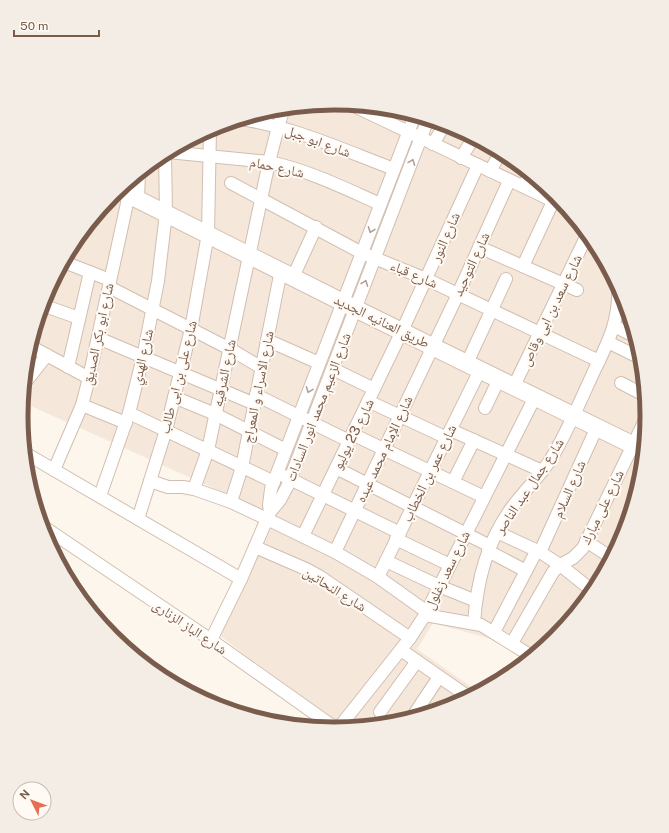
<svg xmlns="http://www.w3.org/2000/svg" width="669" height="833" viewBox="0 0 669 833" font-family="'Public Sans','Noto Naskh Arabic',sans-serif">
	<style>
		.residential { fill: #f5e8da }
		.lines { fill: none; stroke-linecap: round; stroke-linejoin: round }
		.street-casing { stroke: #d1beb0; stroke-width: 14 }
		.secondary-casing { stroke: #d6c0b0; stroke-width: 19 }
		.street { stroke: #fff; stroke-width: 12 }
		.secondary { stroke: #fff; stroke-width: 17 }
		.oneway { stroke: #af9d94 }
		.labels { text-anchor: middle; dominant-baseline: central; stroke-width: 4; stroke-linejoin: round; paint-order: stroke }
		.street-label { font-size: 14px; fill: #7a5c4d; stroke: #fffaf3 }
		.rim { fill: none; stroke: #7a5c4d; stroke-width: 5 }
	</style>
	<rect width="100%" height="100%" fill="#fdf6ec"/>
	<path class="residential" d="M335 103 396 109 455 127 509 156 556 195 595 243 624 297 642 356 648 417 642 478 624 537 595 591 556 638 539 652 433 623 417 649 480 693 454 706 395 724 334 730 324 729 328 720 218 634 262 510 22 402 27 355 45 296 74 242 113 195 161 156 215 127 274 109Z"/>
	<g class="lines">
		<g class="street-casing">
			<g id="street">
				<path d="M352 105 566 207"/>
				<path d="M240 119C291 126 346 151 394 169"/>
				<path d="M433 144 445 124"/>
				<path d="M168 152 269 162C308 170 344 188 380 204"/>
				<path d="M461 158 474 137"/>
				<path d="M490 171 501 152"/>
				<path d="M231 183 362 253 426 279 599 361"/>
				<path d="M523 186 530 174"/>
				<path d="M138 199 139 173"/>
				<path d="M479 247 577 290"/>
				<path d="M64 262 110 280"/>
				<path d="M523 266 556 195"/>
				<path d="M293 277 316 227"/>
				<path d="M109 287 230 349 262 368"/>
				<path d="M42 305 79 318"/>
				<path d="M614 326 636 337"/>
				<path d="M98 338 255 404"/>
				<path d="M267 340 319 363"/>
				<path d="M608 342 642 359"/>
				<path d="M30 346 89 378"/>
				<path d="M467 363 506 279"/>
				<path d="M68 367 90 272"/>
				<path d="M333 369 374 389"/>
				<path d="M621 383 646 396"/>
				<path d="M24 384 47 355"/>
				<path d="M514 386 588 233"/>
				<path d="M256 395 349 441"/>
				<path d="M174 397 215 414 286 450"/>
				<path d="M368 401 447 438"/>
				<path d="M82 405 126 423"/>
				<path d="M485 408 499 379"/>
				<path d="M129 413 274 482"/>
				<path d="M451 430 542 471"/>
				<path d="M352 434 484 497"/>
				<path d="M25 453 241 579"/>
				<path d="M336 468 490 546"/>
				<path d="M54 470 82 405 89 378 129 194"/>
				<path d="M284 476 400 533"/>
				<path d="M150 481 168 487H183L194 489 231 502 267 519 335 552 378 577 427 612"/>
				<path d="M453 482 474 440"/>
				<path d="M194 489 208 450 269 162 278 127 284 108"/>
				<path d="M100 496 129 413 143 357 158 281 166 213 165 153"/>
				<path d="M231 502 242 467 281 270"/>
				<path d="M270 512 269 505 271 489 415 115"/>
				<path d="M138 519 166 430 191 329 208 234 210 129"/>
				<path d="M41 525 211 640 338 730"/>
				<path d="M497 532 540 552 560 565 594 592"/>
				<path d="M303 536 402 331 478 165"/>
				<path d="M396 539 450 565"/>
				<path d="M586 541 612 558"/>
				<path d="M255 547 306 569 319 576 410 638"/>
				<path d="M488 551 526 571"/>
				<path d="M335 552 458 294 509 181"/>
				<path d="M540 552 597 427"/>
				<path d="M386 561 439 586 476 601"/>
				<path d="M378 577 480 370"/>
				<path d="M578 612 611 558 627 526"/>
				<path d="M425 615 481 625 533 657"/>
				<path d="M474 623C477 580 487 541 513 506 525 490 540 476 551 459 568 431 581 399 595 369 609 341 620 318 618 286"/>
				<path d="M494 632 537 550"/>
				<path d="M211 640 241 579 270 512 280 500 287 487 428 119"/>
				<path d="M512 643 553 572 560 565 573 558 583 548 648 414"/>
				<path d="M401 650 470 698"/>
				<path d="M380 712 417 661"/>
				<path d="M411 719 439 677"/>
				<path d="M337 730 410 638 425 615 535 397"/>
			</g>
		</g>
		<g class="secondary-casing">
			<path id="secondary" d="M119 190 356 309 645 451"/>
		</g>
		<use href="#street" class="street"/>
		<use href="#secondary" class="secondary"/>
	</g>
	<defs><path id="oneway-chevron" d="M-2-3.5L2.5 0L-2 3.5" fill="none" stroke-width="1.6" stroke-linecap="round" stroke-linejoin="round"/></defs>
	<g class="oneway">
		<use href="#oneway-chevron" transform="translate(412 162) rotate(-69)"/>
		<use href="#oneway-chevron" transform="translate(371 230) rotate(111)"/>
		<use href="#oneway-chevron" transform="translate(365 283) rotate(-69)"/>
		<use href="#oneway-chevron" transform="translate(309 390) rotate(111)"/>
	</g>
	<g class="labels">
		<g class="street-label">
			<text transform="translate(318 141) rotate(20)">شارع ابو جبل</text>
			<text transform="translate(277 167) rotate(12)">شارع حمام</text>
			<text transform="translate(445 237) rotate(-66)">شارع النور</text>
			<text transform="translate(471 264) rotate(-65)">شارع التوحيد</text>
			<text transform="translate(414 274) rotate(23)">شارع قباء</text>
			<text transform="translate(551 310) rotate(-64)">شارع سعد بن ابى وقاص</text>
			<text transform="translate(382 321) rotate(26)">طريق العنانيه الجديد</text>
			<text transform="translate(98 334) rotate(-78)">شارع ابو بكر الصديق</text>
			<text transform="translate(142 357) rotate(-77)">شارع الهدي</text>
			<text transform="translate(224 373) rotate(-78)">شارع الشرقيه</text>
			<text transform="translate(178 377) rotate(-76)">شارع على بن ابى طالب</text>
			<text transform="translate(258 387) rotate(-79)">شارع الاسراء و المعراج</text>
			<text transform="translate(318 407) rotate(-69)">شارع الزعيم محمد انور السادات</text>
			<text transform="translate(353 434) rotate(-64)">شارع 23 يوليو</text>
			<text transform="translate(384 449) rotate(-65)">شارع الإمام محمد عبده</text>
			<text transform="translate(429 473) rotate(-64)">شارع عمر بن الخطاب</text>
			<text transform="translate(529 486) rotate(-56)">شارع جمال عبد الناصر</text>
			<text transform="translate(569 489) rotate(-66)">شارع السلام</text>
			<text transform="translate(602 507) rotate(-64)">شارع على مبارك</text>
			<text transform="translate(447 570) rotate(-64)">شارع سعد زغلول</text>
			<text transform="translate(335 589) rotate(32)">شارع النحاتين</text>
			<text transform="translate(190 627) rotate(34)">شارع الباز الزنارى</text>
		</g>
	</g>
	<path d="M0 0H669V833H0ZM28 416a306 306 0 1 1 612 0a306 306 0 1 1-612 0Z" fill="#f4ede6" fill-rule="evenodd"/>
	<path class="rim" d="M28 416a306 306 0 1 1 612 0a306 306 0 1 1-612 0Z"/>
	<g transform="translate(32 801) rotate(312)"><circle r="19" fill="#fffaf3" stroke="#cabbb1"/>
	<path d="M0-3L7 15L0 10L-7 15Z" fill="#e76f51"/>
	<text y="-6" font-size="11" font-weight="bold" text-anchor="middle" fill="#7a5c4d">N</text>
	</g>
	<path d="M14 30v6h85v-6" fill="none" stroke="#7a5c4d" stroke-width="2"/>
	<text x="20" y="30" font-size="12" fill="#7a5c4d" stroke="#fffaf3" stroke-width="3" paint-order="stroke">50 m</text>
</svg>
